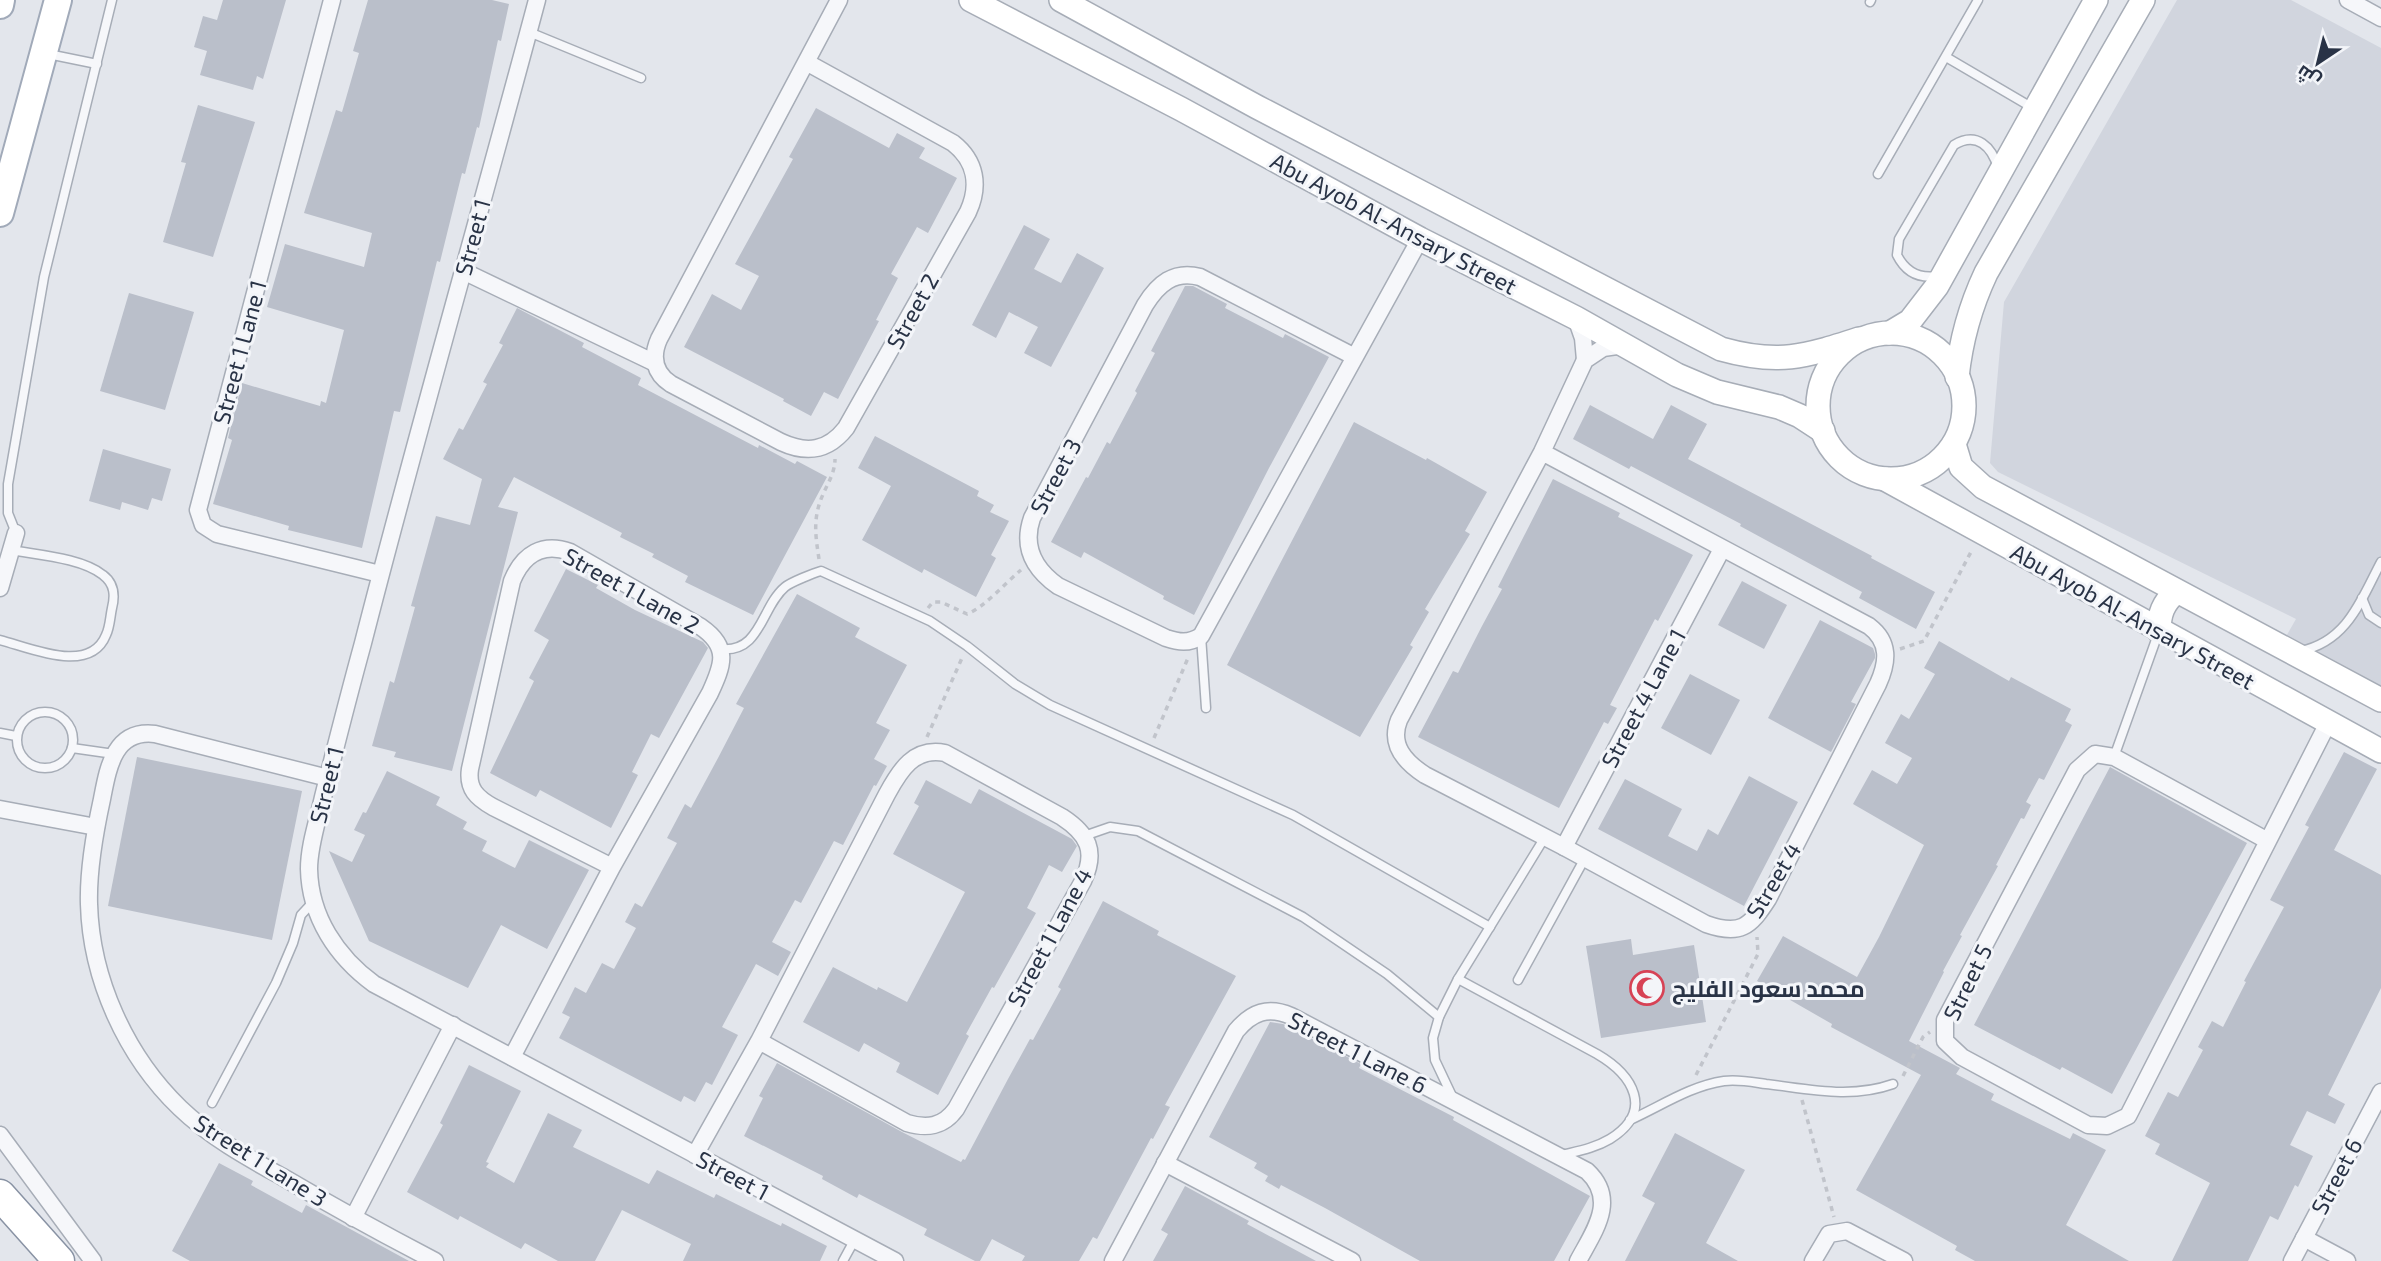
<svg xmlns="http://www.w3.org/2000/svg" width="2381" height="1261" viewBox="0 0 2381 1261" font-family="'Exo 2',Cairo,sans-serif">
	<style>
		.built { fill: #d1d5de }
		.building { fill: #babfca }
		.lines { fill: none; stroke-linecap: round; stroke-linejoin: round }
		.lane-casing { stroke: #a7adb7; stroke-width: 11 }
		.street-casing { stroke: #a7adb7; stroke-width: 19 }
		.secondary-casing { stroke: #a7adb7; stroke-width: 26 }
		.primary-casing { stroke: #a1aab9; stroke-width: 30 }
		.highway-casing { stroke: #8993a4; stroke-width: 33 }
		.path { stroke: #c1c4cb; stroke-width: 3.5; stroke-dasharray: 5 5; stroke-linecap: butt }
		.lane { stroke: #f6f7fa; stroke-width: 8 }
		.street { stroke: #f6f7fa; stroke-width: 16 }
		.secondary { stroke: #fff; stroke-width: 23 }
		.primary { stroke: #fff; stroke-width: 26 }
		.highway { stroke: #fff; stroke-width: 30 }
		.labels { text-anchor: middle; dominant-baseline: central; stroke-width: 6; stroke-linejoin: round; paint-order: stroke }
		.street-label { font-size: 23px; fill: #293346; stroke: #f3f5f9 }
		.poi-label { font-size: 23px; font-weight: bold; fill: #293346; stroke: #f3f5f9; text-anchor: start }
	</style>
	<rect width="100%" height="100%" fill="#e3e6ec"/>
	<path class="built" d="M2177 0H2291L2381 48V699L2280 647 2296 619 1998 472 1990 463 2004 302Z"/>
	<g class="building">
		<path d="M223 0H286L263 79 257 76 253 90 200 75 207 51 194 47 203 16 217 20Z"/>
		<path d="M368 0H492L509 4 501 41 498 40 479 128 477 127 465 174 462 173 440 262 437 261 400 412 394 411 362 548 288 530 289 526 213 504 232 440 228 438 242 383 320 406 321 401 326 403 344 330 267 307 285 244 364 267 372 233 304 213 336 110 342 112 359 53 353 51Z"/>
		<path d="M198 105 255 122 213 257 163 242 186 163 181 162Z"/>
		<path d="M816 108 889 148 897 133 925 148 919 158 957 178 928 233 917 227 891 274 898 278 876 320 879 321 838 399 824 392 811 416 783 401 784 399 684 347 712 294 741 310 759 276 735 264 793 159 789 157Z"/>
		<path d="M1024 225 1050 239 1034 269 1061 283 1077 253 1104 268 1051 367 1024 353 1038 327 1009 312 996 338 972 325Z"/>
		<path d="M1185 286H1193L1227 304 1225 308 1283 338 1285 334 1329 357 1269 468 1194 615 1163 599 1164 596 1084 552 1081 558 1051 542 1086 477 1088 478 1107 442 1110 444 1137 393 1135 391 1155 353 1151 351Z"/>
		<path d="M129 293 194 312 165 410 100 391Z"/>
		<path d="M517 308 584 343 582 347 641 378 638 385 758 448 759 445 795 464 797 461 827 477 753 615 685 582 688 576 652 557 654 554 620 537 622 533 514 477 498 507 518 512 452 771 394 757 396 752 372 746 390 681 394 683 415 607 411 606 436 516 470 525 482 479 443 459 459 428 463 430 487 384 483 382 503 345 499 343Z"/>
		<path d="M1590 405 1653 439 1671 405 1707 424 1688 459 1872 556 1871 558 1935 592 1916 629 1859 598 1862 592 1740 526 1741 524 1631 466 1629 469 1573 439Z"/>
		<path d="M1354 422 1426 460 1427 458 1487 492 1465 531 1470 534 1425 609 1429 612 1410 645 1413 647 1360 737 1227 665Z"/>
		<path d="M875 436 979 491 977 496 994 505 990 512 1009 521 991 555 996 558 976 597 924 569 922 573 862 540 891 486 858 468Z"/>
		<path d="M103 449 171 469 162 501 152 498 148 510 122 502 120 510 89 501Z"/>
		<path d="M1553 479 1620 513 1618 517 1693 555 1658 621 1655 619 1610 705 1617 708 1608 724 1604 722 1559 808 1418 737 1453 671 1458 673 1482 626 1502 589 1498 587Z"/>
		<path d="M566 569 598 585 596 588 635 610 703 642 708 648 659 738 651 734 632 772 638 775 611 828 540 790 536 797 490 773 534 681 529 678 549 640 534 631Z"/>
		<path d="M1742 581 1787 605 1764 649 1718 625Z"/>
		<path d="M797 594 860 628 855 637 907 665 876 723 890 730 874 759 887 766 876 786 874 785 843 845 834 841 801 903 795 900 772 942 791 952 778 976 756 964 722 1027 738 1035 712 1085 706 1082 695 1102 684 1096 681 1102 559 1038 570 1017 562 1013 575 987 586 993 602 963 614 969 636 928 625 922 635 903 642 907 677 843 667 838 685 804 691 808 718 758 744 708 736 704Z"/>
		<path d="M1820 620 1873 648 1875 654V658L1851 702 1856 704 1831 752 1768 718Z"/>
		<path d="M1939 641 2009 681 2011 677 2071 709 2065 721 2072 725 2044 780 2039 778 2026 802 2031 805 2024 819 2021 818 1996 865 1998 866 1960 935 1962 936 1943 971 1944 972 1909 1041 1960 1068 1956 1074 1994 1094 1991 1100 2070 1139 2073 1133 2106 1150 2066 1225 2129 1261H1975L1955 1250 1957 1246 1856 1190 1921 1075 1831 1027 1832 1024 1757 981 1783 936 1857 977 1879 937 1924 845 1853 804 1872 770 1897 784 1912 758 1885 743 1901 714 1909 719 1935 674 1924 668Z"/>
		<path d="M1690 674 1740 700 1711 755 1661 728Z"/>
		<path d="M2344 752 2377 769 2334 850 2381 875V988L2328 1095 2345 1104 2335 1124 2307 1111 2290 1145 2313 1156 2298 1187 2295 1185 2278 1220 2270 1216 2248 1261H2172L2210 1183 2155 1154 2160 1144 2145 1136 2168 1092 2178 1097 2203 1050 2198 1047 2212 1021 2223 1027 2246 982 2244 981 2284 907 2270 900 2309 827 2305 825Z"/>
		<path d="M137 757 302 791 272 940 108 906Z"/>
		<path d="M2110 767 2247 843 2112 1094 2062 1067 2060 1070 1974 1025Z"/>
		<path d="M387 771 440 797 436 805 467 822 463 829 487 841 482 851 515 868 529 840 589 870 547 949 501 925 468 988 369 941 329 851 352 862 365 835 354 830 363 812 366 813Z"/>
		<path d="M1749 776 1798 802 1744 906 1598 829 1625 779 1682 809 1668 836 1697 851 1708 829 1718 835Z"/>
		<path d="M926 780 971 804 979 789 1072 839 1077 846 1062 872 1049 865 1027 908 1036 913 994 988 992 987 966 1034 969 1036 938 1095 896 1072 900 1063 864 1043 859 1052 803 1022 833 967 877 990 878 987 907 1002 965 892 893 854 919 806 914 803Z"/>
		<path d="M1103 901 1159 931 1157 935 1236 976 1165 1105 1170 1107 1153 1139 1151 1138 1097 1239 1093 1237 1079 1261H1022L1025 1256 992 1239 980 1261H975L924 1235 927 1229 859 1194 857 1198 822 1179 823 1176 744 1136 763 1098 759 1096 777 1063 902 1132 961 1162 963 1159 965 1160 1008 1079 1030 1039 1033 1040 1061 989 1058 987Z"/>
		<path d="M1631 939 1633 955 1694 945 1706 1022 1601 1038 1586 946Z"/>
		<path d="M1270 1022 1283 1024 1361 1064 1359 1068 1454 1117 1453 1120 1590 1196 1554 1261H1420L1325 1208 1281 1185 1279 1189 1265 1181 1268 1176 1254 1168 1257 1163 1209 1137Z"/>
		<path d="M469 1065 521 1091 486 1162 489 1163 486 1167 514 1183 548 1113 582 1130 573 1147 649 1184 657 1170 714 1198 716 1194 781 1226 782 1223 827 1246 820 1261H683L691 1244 622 1210 595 1261H558L525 1243 521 1249 460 1216 458 1220 407 1192 443 1125 440 1123Z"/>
		<path d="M1675 1133 1745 1170 1706 1243 1738 1261H1625L1655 1203 1642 1196Z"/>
		<path d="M219 1163 253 1181 251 1185 302 1213 306 1205 409 1261H190L172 1251Z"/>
		<path d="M1185 1186 1249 1221 1247 1224 1316 1261H1153L1168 1234 1161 1230Z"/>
	</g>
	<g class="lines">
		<g class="lane-casing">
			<g id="lane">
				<path d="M1870 2 1871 0"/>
				<path d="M529 32 641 78"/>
				<path d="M48 54 97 64"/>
				<path d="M1946 57 2033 108"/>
				<path d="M1878 174 1978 0"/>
				<path d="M1937 276C1918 279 1905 271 1897 255L1899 239 1954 145C1977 131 1992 147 1998 168"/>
				<path d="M16 533 8 513V484L44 277 112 0"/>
				<path d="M2362 598 2369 615 2381 623"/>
				<path d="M1201 636 1206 708"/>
				<path d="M0 640C31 648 90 675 106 635 110 627 110 617 112 608 115 596 115 584 103 575 82 558 38 555 11 550"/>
				<path d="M721 649C761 653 761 607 785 587 791 582 814 573 821 571L930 621 967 646 1015 684 1050 705 1293 815 1490 927"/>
				<path d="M2300 651C2347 642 2361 600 2381 562"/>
				<circle cx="45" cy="740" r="28"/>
				<path d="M0 733 16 736"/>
				<path d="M72 748 114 754"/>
				<path d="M2114 757 2158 634"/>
				<path d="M1084 836 1110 827 1138 831 1303 917 1387 974 1439 1017"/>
				<path d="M1458 979 1597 1054C1633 1075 1655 1111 1610 1139 1595 1148 1578 1151 1562 1155"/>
				<path d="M1518 980 1585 858"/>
				<path d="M1452 1096 1435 1060 1433 1038 1439 1017 1458 979 1545 837"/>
				<path d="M212 1103 276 983 293 943 301 915 314 901"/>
				<path d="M1630 1120C1661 1106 1690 1086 1724 1081 1738 1079 1752 1082 1766 1084 1809 1089 1851 1099 1893 1084"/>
				<path d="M843 1261 855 1239"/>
			</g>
		</g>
		<g class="street-casing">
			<g id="street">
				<path d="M332 0 198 510 203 525 217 534 380 574"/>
				<path d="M537 0C480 214 418 428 363 643 349 694 336 745 323 797 318 820 309 845 309 869 310 917 337 957 374 984L895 1261"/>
				<path d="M2348 0 2381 18"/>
				<path d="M806 62 953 143C976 161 980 186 968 212L846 428C828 451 807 454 781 442L671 384C654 373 651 357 659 339L839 0"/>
				<path d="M463 271 655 363"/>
				<path d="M1576 318 1583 338 1585 360"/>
				<path d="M1355 357 1200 277C1174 270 1158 284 1145 305L1032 518C1022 547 1034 569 1058 586L1166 638C1178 642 1189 644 1201 636L1420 239"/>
				<path d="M1542 452 1869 626C1890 642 1888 662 1878 684L1768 899C1750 927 1740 936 1706 924L1564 847 1425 775C1405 762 1389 745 1399 720L1542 452 1585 360 1603 348 1624 345"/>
				<path d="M0 588 16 533"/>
				<path d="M328 778 155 734C114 729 108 768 102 799 95 831 88 871 89 904 91 979 126 1056 180 1108 209 1136 246 1157 281 1176 332 1206 383 1234 435 1261"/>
				<path d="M0 809 96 827"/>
				<path d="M2268 841 2114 757 2095 754 2077 770 1945 1020V1041L1962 1057 2088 1125 2107 1126 2128 1116 2328 723"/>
				<path d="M1564 847 1722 549"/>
				<path d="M512 1057 612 867 710 693C723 665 730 647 701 627L570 552C543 542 523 554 512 581L470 769C467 789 477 798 493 807L612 867"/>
				<path d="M0 1135 93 1261"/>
				<path d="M695 1155 759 1041 887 794C900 770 914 747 945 753L1062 817C1088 834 1097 851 1083 881L956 1109C943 1127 927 1129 907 1123L759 1041"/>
				<path d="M1165 1163 1352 1261"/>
				<path d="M353 1218 453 1025"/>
				<path d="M2304 1238 2347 1261"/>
				<path d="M1113 1261 1236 1031C1252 1012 1268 1006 1291 1016L1587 1171C1618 1200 1594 1231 1578 1261"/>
				<path d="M1813 1261 1829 1234 1847 1231 1904 1261"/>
				<path d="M2292 1261 2381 1092"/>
			</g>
		</g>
		<g class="secondary-casing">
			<g id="secondary">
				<path d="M971 0 1181 109 1420 239 1576 318 1677 375 1717 392 1779 407 1800 416 1823 431"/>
				<path d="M1061 0 1257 107 1721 349C1778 365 1804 357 1859 339"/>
				<path d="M1890 333 1910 321 1937 286 2096 0"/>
				<circle cx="1891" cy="406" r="73"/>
				<path d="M1957 377C1961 339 1970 307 1986 273L2143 0"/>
				<path d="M1954 444 1961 467 1983 487 2381 700"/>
				<path d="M1885 479 2381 751"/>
				<path d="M2159 631C2159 614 2163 603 2176 592"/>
			</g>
		</g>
		<g class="primary-casing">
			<g id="primary">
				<path d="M0 5 1 0"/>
				<path d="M0 213 58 0"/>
			</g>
		</g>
		<g class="highway-casing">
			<path id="highway" d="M0 1195 59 1261"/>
		</g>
		<g class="path">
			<path d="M819 559C816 539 813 522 820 502 825 487 835 475 835 459"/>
			<path d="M928 608 933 602H941L967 614C985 607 1004 584 1021 570"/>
			<path d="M1900 649 1924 641 1972 550"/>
			<path d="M927 737 962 658"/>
			<path d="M1154 738 1188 658"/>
			<path d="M1696 1075 1758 954 1757 937"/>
			<path d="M1903 1076 1923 1037 1930 1032"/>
			<path d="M1802 1100 1834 1217"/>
		</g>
		<use href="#lane" class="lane"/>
		<use href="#street" class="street"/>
		<use href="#secondary" class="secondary"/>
		<use href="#primary" class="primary"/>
		<use href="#highway" class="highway"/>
	</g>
	<defs>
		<g id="mosque-ring" transform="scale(1.75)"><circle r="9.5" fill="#f3f5f9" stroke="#d74255" stroke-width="1.5"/><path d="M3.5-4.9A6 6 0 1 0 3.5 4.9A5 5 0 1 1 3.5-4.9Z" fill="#d74255"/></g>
	</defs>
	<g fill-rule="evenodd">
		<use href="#mosque-ring" x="1647" y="988"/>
	</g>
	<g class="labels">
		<g class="street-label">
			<text transform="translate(1394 223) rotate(28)">Abu Ayob Al-Ansary Street</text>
			<text transform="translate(472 237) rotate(-75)">Street 1</text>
			<text transform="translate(912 311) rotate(-61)">Street 2</text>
			<text transform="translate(239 352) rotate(-75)">Street 1 Lane 1</text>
			<text transform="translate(1055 476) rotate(-62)">Street 3</text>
			<text transform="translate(632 590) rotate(29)">Street 1 Lane 2</text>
			<text transform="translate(2133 616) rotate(29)">Abu Ayob Al-Ansary Street</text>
			<text transform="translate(1643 698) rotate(-62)">Street 4 Lane 1</text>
			<text transform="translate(326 785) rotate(-76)">Street 1</text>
			<text transform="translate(1773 880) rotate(-59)">Street 4</text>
			<text transform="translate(1049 937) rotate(-62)">Street 1 Lane 4</text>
			<text transform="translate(1967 982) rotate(-64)">Street 5</text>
			<text transform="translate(1358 1052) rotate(27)">Street 1 Lane 6</text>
			<text transform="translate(261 1160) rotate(32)">Street 1 Lane 3</text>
			<text transform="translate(733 1175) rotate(28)">Street 1</text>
			<text transform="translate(2336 1176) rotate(-62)">Street 6</text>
		</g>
		<g class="poi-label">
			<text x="1672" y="988">محمد سعود الفليج</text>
		</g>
	</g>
	<g transform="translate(2318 63) rotate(215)" stroke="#f3f5f9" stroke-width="5" paint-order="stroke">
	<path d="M0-5L12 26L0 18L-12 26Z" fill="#293346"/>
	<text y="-10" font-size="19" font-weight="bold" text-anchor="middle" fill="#293346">ش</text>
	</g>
</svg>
